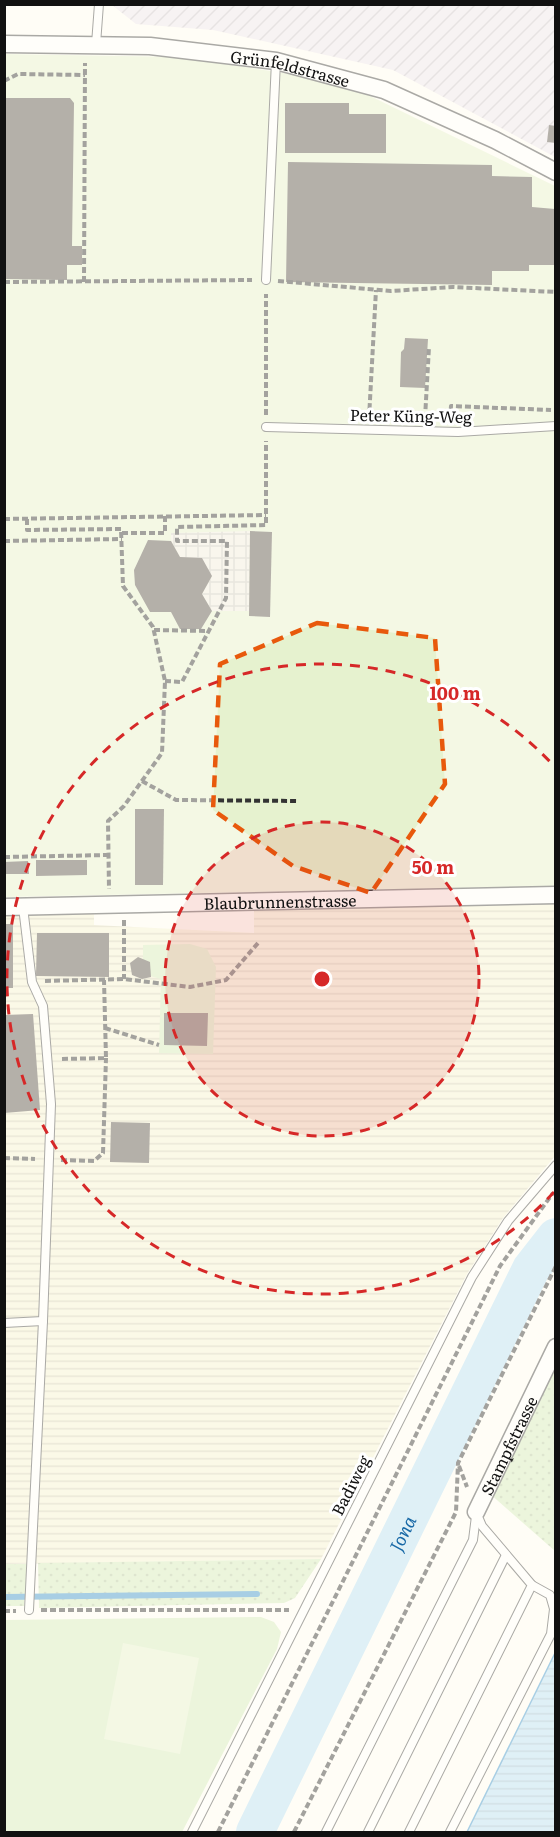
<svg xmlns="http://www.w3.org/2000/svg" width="560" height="1837" viewBox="0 0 560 1837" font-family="Literata,serif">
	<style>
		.industrial { fill: url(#industrial-furrows) }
		.farmland { fill: url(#farmland-rules) }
		.grass { fill: url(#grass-dots) }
		.park { fill: #d5ebbd }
		.pitch { fill: #e6f2cf }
		.plaza { fill: url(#plaza-grid) }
		.water { fill: url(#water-rules); stroke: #3f96cf; stroke-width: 1.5 }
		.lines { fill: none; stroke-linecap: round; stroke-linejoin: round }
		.stream { stroke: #3f96cf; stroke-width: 6 }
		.river { stroke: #b9e0f7; stroke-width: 38 }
		.building { fill: #5a524d }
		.lane-casing { stroke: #444; stroke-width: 10 }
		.street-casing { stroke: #444; stroke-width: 19 }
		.path { stroke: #333; stroke-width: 4; stroke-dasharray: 6 3; stroke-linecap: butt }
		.lane { stroke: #fff; stroke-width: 8 }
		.street { stroke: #fff; stroke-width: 16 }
		.marked { fill: none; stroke: #e8590c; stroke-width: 4.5; stroke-dasharray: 12 8; stroke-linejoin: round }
		.ring { fill: none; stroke: #d62828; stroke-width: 3; stroke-dasharray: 10 8 }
		.labels { text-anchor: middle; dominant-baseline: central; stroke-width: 6; stroke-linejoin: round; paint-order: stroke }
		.street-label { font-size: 16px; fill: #111; stroke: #fff }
		.water-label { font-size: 18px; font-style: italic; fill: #1768a6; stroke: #fff }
		.centre { fill: #d62828; stroke: #fff; stroke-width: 3 }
		.ring-label { font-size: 18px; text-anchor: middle; font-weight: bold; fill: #d62828; stroke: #fff; stroke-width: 6; stroke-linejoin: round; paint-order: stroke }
	</style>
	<defs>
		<pattern id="industrial-furrows" width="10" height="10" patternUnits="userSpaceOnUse" patternTransform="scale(1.5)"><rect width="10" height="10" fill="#eee6ef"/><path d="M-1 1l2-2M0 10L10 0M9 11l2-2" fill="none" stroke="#cbc4cc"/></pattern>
		<pattern id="farmland-rules" width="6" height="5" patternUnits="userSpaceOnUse" patternTransform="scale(1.5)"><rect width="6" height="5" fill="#f6f3d4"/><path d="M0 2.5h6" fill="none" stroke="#d2cfb5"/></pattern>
		<pattern id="grass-dots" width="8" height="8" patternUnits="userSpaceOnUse" patternTransform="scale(1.5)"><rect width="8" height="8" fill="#d5ebbd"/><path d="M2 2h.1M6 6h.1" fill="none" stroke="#b6c8a1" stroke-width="1.8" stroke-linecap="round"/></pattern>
		<pattern id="plaza-grid" width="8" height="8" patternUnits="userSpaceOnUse" patternTransform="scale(1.5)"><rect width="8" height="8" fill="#f1ede2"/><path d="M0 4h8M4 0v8" fill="none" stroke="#cecac1"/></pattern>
		<pattern id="water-rules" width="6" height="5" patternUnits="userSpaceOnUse" patternTransform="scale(1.5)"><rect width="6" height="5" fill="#b9e0f7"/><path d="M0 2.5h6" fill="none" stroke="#9ebfd3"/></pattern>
	</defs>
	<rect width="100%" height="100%" fill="#fffdf5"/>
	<path class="industrial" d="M112 5H555V157L393 70 213 30 136 24Z"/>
	<path class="farmland" d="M555 901V1156L503 1218 467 1274 321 1559 5 1564 4 914 94 912V925L254 933V908Z"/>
	<g class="grass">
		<path d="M555 1365V1551L489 1493Z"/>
		<path d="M321 1559 295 1598 284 1603 39 1608 38 1563Z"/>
		<path d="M4 1564H28L24 1606H5Z"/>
	</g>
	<g class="park">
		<path d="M190 944 207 949 216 967 213 1054 159 1053 161 979 143 974V945Z"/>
		<path d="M261 1617 274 1622 281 1632 277 1649 182 1832H5L4 1620Z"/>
	</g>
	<g class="pitch">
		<path d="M5 54 180 57 297 75 368 95 555 186V886L5 897Z"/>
		<path d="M123 1643 199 1658 180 1754 104 1739Z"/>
	</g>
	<path class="plaza" d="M250 531 249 611H212L202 594 212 576 180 557 171 541V533Z"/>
	<path class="water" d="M555 1653V1832H467Z"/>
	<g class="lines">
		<path class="stream" d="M4 1597 257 1594"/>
		<path class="river" id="s1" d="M255 1832 531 1269 556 1237"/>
	</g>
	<g class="building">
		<path d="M4 98H70L74 103 72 246H82V265H67V280L4 279Z"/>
		<path d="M285 103H349V114H386V153H285Z"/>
		<path d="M549 125 556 126V143L547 142Z"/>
		<path d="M288 162 492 165V176L532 177V207L555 209 554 265H529V271H492V285L286 282Z"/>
		<path d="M405 338 428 339 425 388 400 387 401 352 404 349Z"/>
		<path d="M250 531 272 532 270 617 249 616Z"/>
		<path d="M148 540 171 541 180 557 202 558 212 576 202 594 212 611 201 629H180L171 612H150L135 585 134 570Z"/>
		<path d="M135 809H164L163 885H135Z"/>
		<path d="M36 860H87V875L36 876Z"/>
		<path d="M28 861 29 874H4V862Z"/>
		<rect x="4" y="924" width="9" height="64"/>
		<path d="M37 933H109V977L36 976Z"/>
		<path d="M138 957 150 962 151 977 142 979 132 975 130 963Z"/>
		<path d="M164 1013H208L207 1046 164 1045Z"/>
		<path d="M33 1014 40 1110 4 1113V1015Z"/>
		<path d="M111 1122 150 1123 149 1163 110 1162Z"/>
	</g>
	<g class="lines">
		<g class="lane-casing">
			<g id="lane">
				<path d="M96 44 99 4"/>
				<path d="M266 280 276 61"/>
				<path d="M266 427 458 432 556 426"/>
				<path d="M4 1323 43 1321 51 1104 43 1006 32 982 23 907"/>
				<path d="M29 1610 43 1321"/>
				<path d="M192 1832 472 1277 508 1221 556 1165"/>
				<path d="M326 1832 473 1540 476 1516"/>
				<path d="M368 1832 506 1555"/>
				<path d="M409 1832 532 1585 482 1526 476 1512"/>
				<path d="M450 1832 551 1634 554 1609 550 1595 532 1585"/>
			</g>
		</g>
		<g class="street-casing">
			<g id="street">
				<path id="s2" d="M4 44 150 46 276 61 384 90 495 140 556 172"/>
				<path id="s3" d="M4 907 556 895"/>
				<path id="s4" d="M476 1512 556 1347"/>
			</g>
		</g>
		<g class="path">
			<path d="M4 81 18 74 85 75"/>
			<path d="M278 281 391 291 453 287 556 292"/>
			<path d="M4 282 252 280"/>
			<path d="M84 282 85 63"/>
			<path d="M266 415V294"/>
			<path d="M369 418 376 290"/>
			<path d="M425 418 429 347"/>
			<path d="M450 419 451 406 551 410"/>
			<path d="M4 519 266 515"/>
			<path d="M27 519V530L121 529 123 586 153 627 165 681 162 753 124 806 108 821 109 889"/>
			<path d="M122 533H165V516"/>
			<path d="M4 541 122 539"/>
			<path d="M154 630 209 631"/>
			<path d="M165 681 182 682 226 598 227 541H177V527L266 525V441"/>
			<path d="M142 781 176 800 299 801"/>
			<path d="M4 857 109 855"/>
			<path d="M124 920V979"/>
			<path d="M45 981 124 979 190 987 226 980 258 943"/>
			<path d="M105 1028 159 1045"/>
			<path d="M62 1059 106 1058 104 980"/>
			<path d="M4 1158 35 1159"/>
			<path d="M61 1160 94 1161 103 1153 106 1058"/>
			<path d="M459 1466 467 1487"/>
			<path d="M41 1610H289"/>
			<path d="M4 1611H16"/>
			<path d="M218 1832 500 1266 553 1193"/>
			<path d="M294 1832 456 1512 458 1463 556 1266"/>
		</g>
		<use href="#lane" class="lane"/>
		<use href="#street" class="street"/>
	</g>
	<path d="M0 0H560V1837H0ZM317 623 435 638 445 784 371 893 293 866 213 810 220 664Z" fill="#fffdf5" fill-opacity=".55" fill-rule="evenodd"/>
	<path class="marked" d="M317 623 435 638 445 784 371 893 293 866 213 810 220 664Z"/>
	<circle cx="322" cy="979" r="157" fill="#d62828" fill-opacity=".12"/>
	<g class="ring">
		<circle cx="322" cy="979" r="157"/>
		<path d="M554 1192A315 315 0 1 1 554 766"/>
	</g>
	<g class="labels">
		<g class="street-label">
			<text stroke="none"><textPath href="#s2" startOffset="288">Grünfeldstrasse</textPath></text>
			<text transform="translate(411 415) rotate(1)">Peter Küng-Weg</text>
			<text stroke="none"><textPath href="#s3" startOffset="276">Blaubrunnenstrasse</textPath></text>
			<text stroke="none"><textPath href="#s4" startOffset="74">Stampfstrasse</textPath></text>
			<text transform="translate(350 1485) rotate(-63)">Badiweg</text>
		</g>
		<g class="water-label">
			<text stroke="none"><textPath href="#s1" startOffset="333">Jona</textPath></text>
		</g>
	</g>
	<circle cx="322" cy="979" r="9" class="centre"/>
	<g class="ring-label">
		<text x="455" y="700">100 m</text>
		<text x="433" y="874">50 m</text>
	</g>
	<rect width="560" height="1837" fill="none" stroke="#111111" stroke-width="12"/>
</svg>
